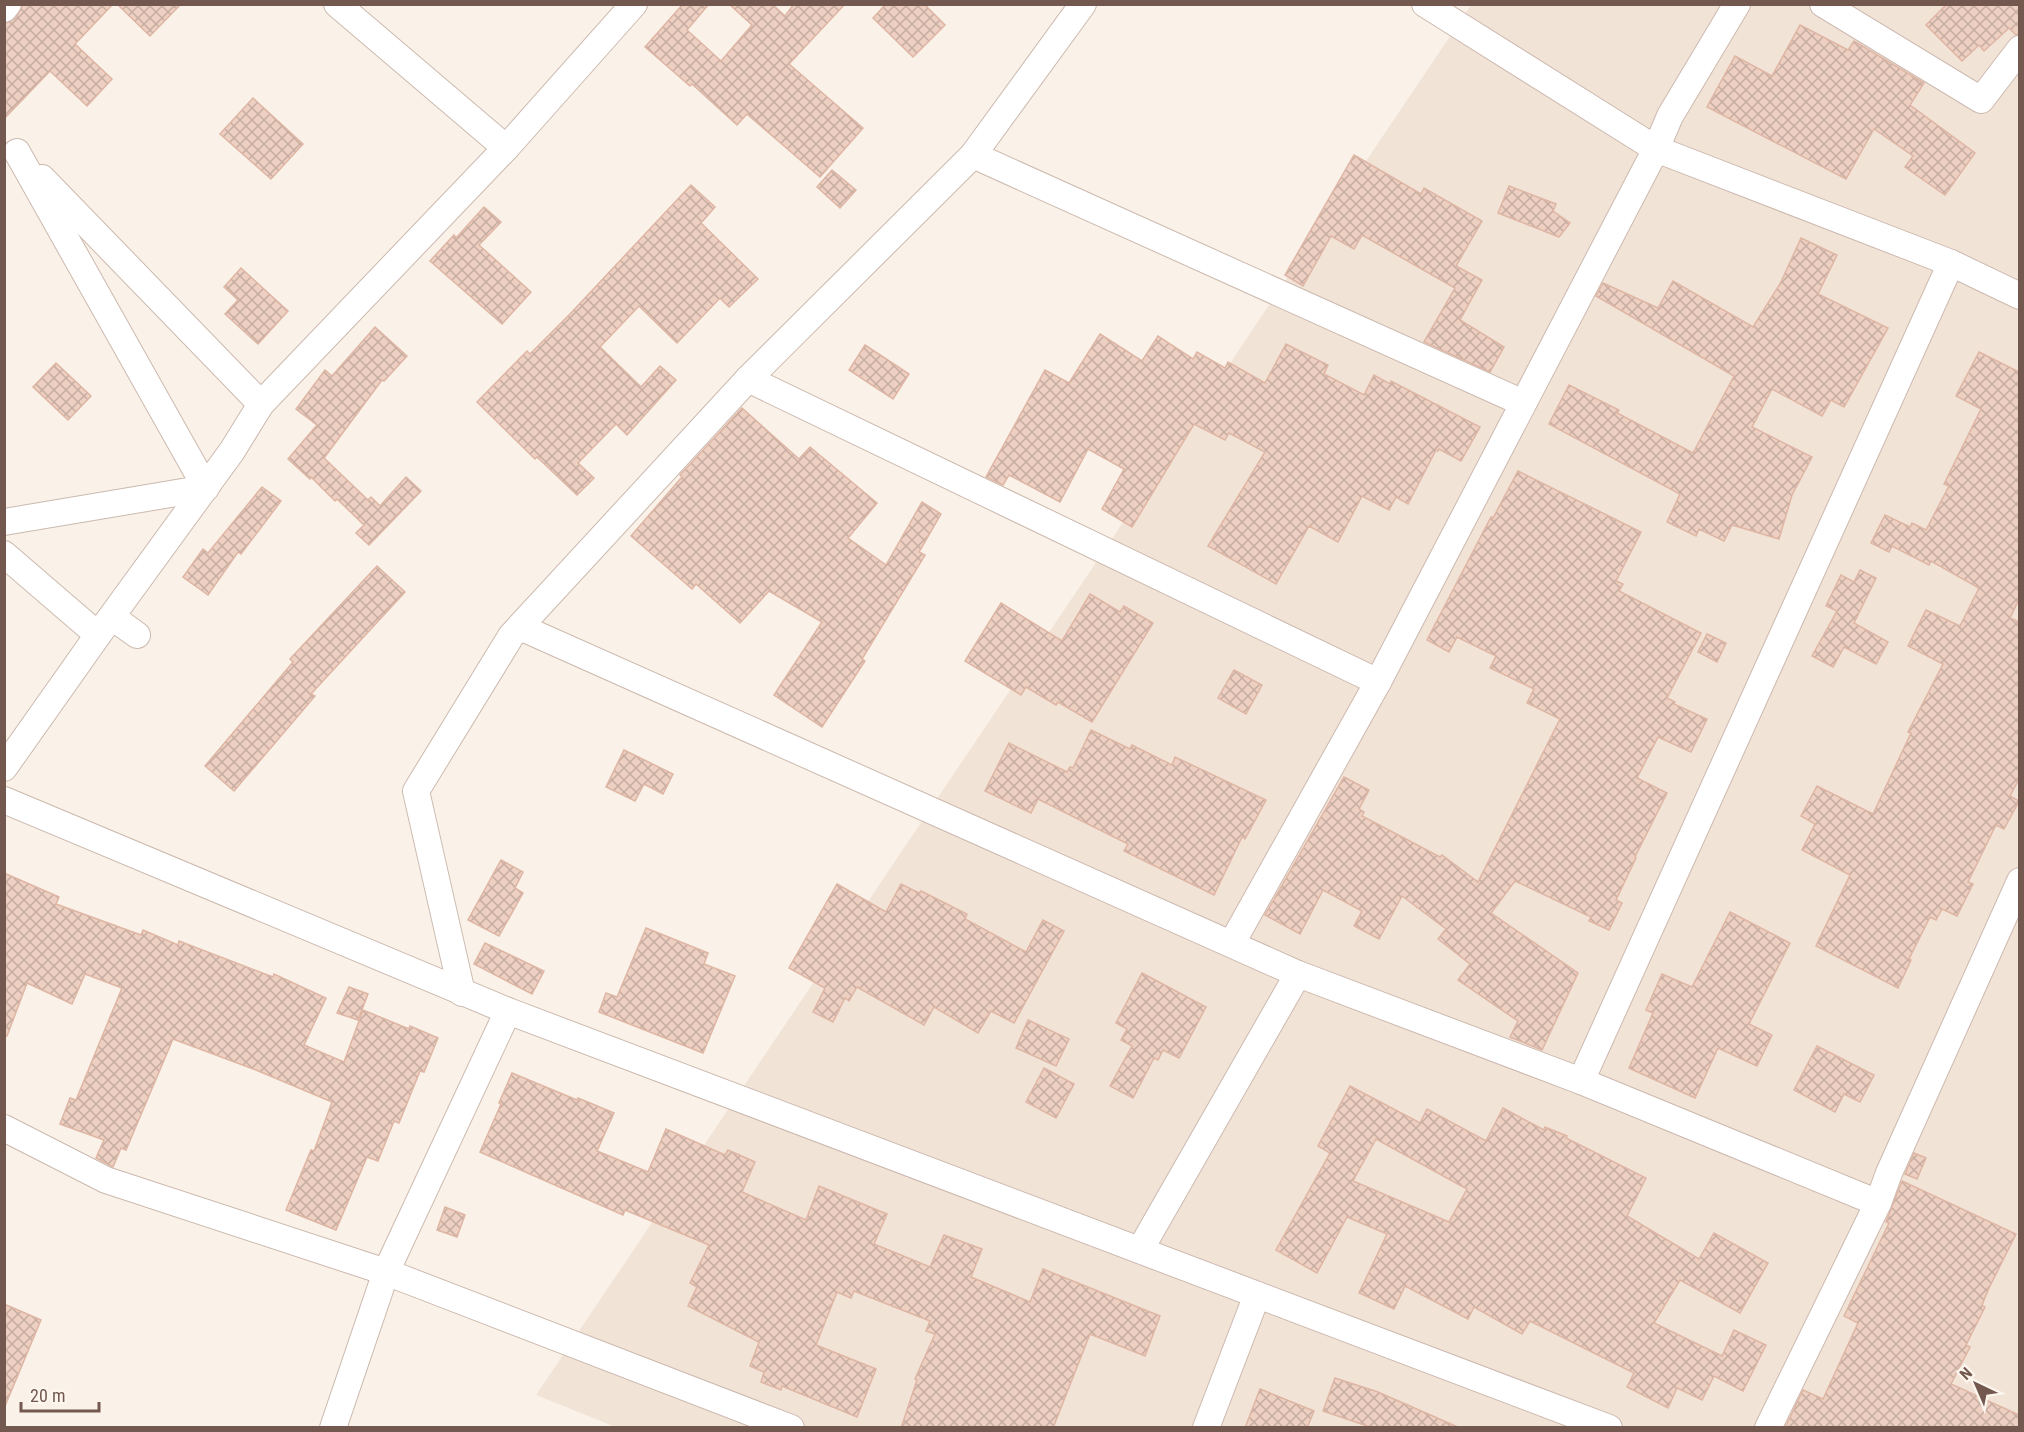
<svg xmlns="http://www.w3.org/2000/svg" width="2024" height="1432" viewBox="0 0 2024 1432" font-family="'Roboto Condensed',sans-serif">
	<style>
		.residential { fill: #f2e3d7 }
		.building { fill: url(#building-cross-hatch); stroke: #dfb5a4; stroke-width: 1.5; fill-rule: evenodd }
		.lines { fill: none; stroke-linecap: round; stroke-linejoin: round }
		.street-casing { stroke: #ccb9af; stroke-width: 28 }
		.street { stroke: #fff; stroke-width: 26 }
	</style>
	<defs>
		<pattern id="building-cross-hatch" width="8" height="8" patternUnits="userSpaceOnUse" patternTransform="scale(1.5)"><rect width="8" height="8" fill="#eed0c2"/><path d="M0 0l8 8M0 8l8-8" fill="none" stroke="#c5aca0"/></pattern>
	</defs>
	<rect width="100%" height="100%" fill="#faf2e8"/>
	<path class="residential" d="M1471 5H2019V1427L618 1428 536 1395Z"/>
	<g class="building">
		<path d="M23 4H113L75 44 112 79 87 106 50 71 4 119V24L16 18Z"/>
		<path d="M117 4H181L150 36Z"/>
		<path d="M683 4H709L687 30 721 61 752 25 729 4H772L785 16 794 4H845L789 64 863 128 820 177 747 114 737 125 692 84 690 86 645 47Z"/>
		<path d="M886 4H924L945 25 913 57 873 18Z"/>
		<path d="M1947 4H2019V34L2016 35 2009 28 1984 51 1979 45 1962 61 1926 25Z"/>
		<path d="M1800 25 1848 50 1854 41 1924 83 1910 105 1975 153 1945 195 1905 167 1913 156 1874 129 1846 179 1707 107 1735 56 1772 76Z"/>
		<path d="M253 98 303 144 271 179 220 134Z"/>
		<path d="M1354 155 1421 194 1424 188 1482 221 1456 266 1482 280 1460 320 1504 347 1490 372 1424 342 1455 288 1362 235 1354 249 1331 236 1303 286 1285 275Z"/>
		<path d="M832 170 856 190 840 208 817 187Z"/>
		<path d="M691 185 715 207 701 223 758 279 729 307 720 298 677 343 639 306 600 347 641 387 660 366 676 380 627 435 616 424 578 463 594 478 577 495 537 457 535 459 477 402 527 351 530 354 570 314Z"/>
		<path d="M1509 186 1556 204 1553 211 1570 223 1559 237 1498 213Z"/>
		<path d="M484 207 501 222 479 245 531 292 502 324 430 261 454 235 456 238Z"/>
		<path d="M1801 238 1837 255 1818 294 1888 328 1844 407 1831 400 1822 416 1772 389 1752 427 1812 457 1792 495 1779 539 1732 525 1724 541 1699 529 1696 536 1667 522 1680 494 1549 424 1569 385 1619 410 1617 413 1693 453 1734 376 1596 296 1603 283 1658 308 1673 281 1753 327 1781 282Z"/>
		<path d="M241 268 288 311 258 344 225 314 238 300 224 287Z"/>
		<path d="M375 327 407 356 384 381 382 380 324 458 368 500 371 497 380 506 406 477 421 491 369 545 356 533 364 525 337 499 335 501 311 477 310 479 288 459 317 425 296 409 325 370 332 376Z"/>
		<path d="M1100 334 1142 361 1158 336 1193 359 1197 352 1225 368 1228 362 1265 383 1286 344 1328 365 1324 374 1364 395 1374 375 1390 384 1391 381 1480 427 1461 461 1439 449 1438 451 1436 450 1408 504 1396 497 1389 510 1362 496 1338 542 1309 526 1276 584 1208 546 1265 452 1229 433 1225 440 1194 424 1132 527 1102 509 1124 469 1088 449 1060 502 1009 475 1003 485 986 477 1045 370 1069 383Z"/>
		<path d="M865 345 909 374 893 399 849 370Z"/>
		<path d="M1979 352 2019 372V599L2010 618 2019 622V779L2010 796 2019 801 2004 829 1996 825 1968 882 1973 884 1957 916 1942 909 1936 920 1930 917 1909 959 1911 960 1898 988 1816 946 1850 875 1802 850 1815 824 1801 816 1817 786 1873 814 1911 733 1908 732 1943 664 1908 646 1926 610 1960 626 1979 588 1931 561 1929 565 1892 546 1889 552 1871 543 1885 515 1910 527 1912 523 1926 530 1949 486 1944 484 1981 409 1956 396Z"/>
		<path d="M56 363 91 396 68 420 33 387Z"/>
		<path d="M742 408 799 459 810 447 877 503 848 538 886 565 922 502 941 514 919 552 925 555 862 659 865 661 822 727 774 695 822 622 769 591 740 623 696 584 692 589 631 536 682 477 680 475Z"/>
		<path d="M1518 471 1641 532 1616 581 1623 584 1619 591 1701 633 1667 698 1675 702 1674 704 1707 719 1691 752 1658 737 1637 778 1667 793 1635 857 1636 858 1616 900 1622 903 1609 930 1589 921 1591 917 1515 881 1491 913 1578 973 1542 1050 1510 1037 1518 1021 1458 980 1470 964 1438 939 1446 929 1402 896 1379 939 1354 926 1362 911 1323 890 1300 934 1265 915 1344 777 1369 790 1359 809 1364 812 1362 816 1440 857 1442 855 1478 882 1560 719 1527 703 1534 689 1490 668 1496 656 1457 637 1449 652 1427 640 1491 517 1493 518Z"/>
		<path d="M262 487 281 501 241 554 238 552 208 595 183 577 203 549 208 553Z"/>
		<path d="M377 566 405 592 311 694 315 696 234 791 205 766 293 662 290 659Z"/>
		<path d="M1860 570 1876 578 1854 623 1888 642 1876 664 1844 647 1833 667 1812 656 1837 611 1826 606 1841 575 1854 582Z"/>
		<path d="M1090 594 1120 612 1124 606 1153 623 1092 722 1058 702 1056 705 1026 687 1021 695 965 661 1001 603 1062 641Z"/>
		<path d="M1707 634 1726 643 1717 662 1698 652Z"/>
		<path d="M1234 670 1262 685 1246 714 1218 698Z"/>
		<path d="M1091 730 1130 749 1132 745 1172 765 1175 757 1266 800 1245 839 1242 837 1214 895 1124 851 1128 844 1038 799 1031 813 985 791 1009 743 1067 772 1070 767 1073 768Z"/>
		<path d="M624 750 673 774 663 794 644 784 635 801 606 787Z"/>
		<path d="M501 860 523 872 515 888 523 893 499 936 468 920Z"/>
		<path d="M4 873 59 897 56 904 141 935 143 930 178 945 179 941 273 977 274 974 326 998 304 1045 344 1062 363 1010 409 1029 410 1026 438 1038 424 1072 420 1071 399 1123 394 1121 378 1161 367 1157 336 1230 286 1210 311 1150 314 1151 332 1102 256 1070 173 1039 126 1150 121 1148 113 1167 96 1158 104 1140 60 1124 70 1098 76 1100 122 988 85 974 72 1004 27 983 7 1036H4Z"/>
		<path d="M837 884 886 912 901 884 919 893 921 891 967 914 965 919 1026 952 1043 920 1064 931 1014 1023 991 1011 978 1033 934 1007 924 1025 857 987 849 1001 845 998 833 1022 813 1012 825 988 789 968Z"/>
		<path d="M1730 912 1790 943 1749 1024 1772 1035 1757 1066 1718 1048 1695 1098 1629 1068 1653 1013 1646 1010 1662 974 1692 987Z"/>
		<path d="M646 928 708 953 704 964 735 976 703 1053 599 1012 606 993 617 997Z"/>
		<path d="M485 943 544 971 532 994 474 964Z"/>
		<path d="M1142 973 1206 1007 1179 1058 1163 1050 1158 1060 1154 1058 1133 1098 1110 1086 1132 1046 1121 1040 1127 1029 1116 1023Z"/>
		<path d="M349 987 368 994 358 1020 337 1013Z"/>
		<path d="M1028 1020 1069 1039 1056 1066 1016 1048Z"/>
		<path d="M1817 1046 1874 1075 1860 1102 1844 1094 1835 1112 1794 1090Z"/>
		<path d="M1044 1068 1074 1084 1056 1118 1026 1102Z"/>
		<path d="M512 1073 577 1100 578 1098 614 1113 597 1151 648 1172 666 1129 725 1155 728 1150 755 1162 742 1192 806 1220 819 1186 887 1214 874 1244 930 1267 944 1235 982 1249 971 1277 1030 1302 1043 1269 1160 1316 1145 1356 1090 1334 1053 1428H901L917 1380 915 1379 935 1334 926 1331 930 1321 854 1291 851 1298 837 1292 816 1345 876 1369 857 1417 782 1386 781 1390 761 1382 764 1372 750 1366 759 1342 688 1306 697 1287 690 1283 709 1245 625 1210 623 1215 480 1152 501 1104 499 1103Z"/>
		<path d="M1350 1086 1420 1123 1427 1109 1486 1141 1503 1108 1544 1130 1545 1127 1567 1136 1566 1138 1646 1178 1627 1216 1699 1259 1714 1233 1768 1263 1740 1313 1680 1280 1654 1323 1722 1356 1734 1330 1766 1345 1743 1391 1714 1376 1702 1400 1677 1388 1668 1408 1627 1387 1634 1373 1530 1321 1522 1334 1474 1307 1468 1319 1405 1286 1394 1309 1359 1293 1387 1234 1347 1217 1317 1273 1276 1250 1330 1153 1318 1146ZM1376 1139 1467 1189 1449 1222 1353 1181Z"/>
		<path d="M1914 1153 1926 1158 1917 1179 1905 1174Z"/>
		<path d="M1902 1181 2016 1234 1989 1288 1982 1305 1985 1307 1966 1345 1970 1347 1951 1384 2019 1415V1428H1785L1803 1390 1823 1399 1858 1323 1844 1316 1889 1223 1886 1222Z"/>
		<path d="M445 1207 465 1215 457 1237 437 1230Z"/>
		<path d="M4 1304 41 1320 5 1406H4Z"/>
		<path d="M1335 1378 1378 1392 1460 1428H1373L1323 1411Z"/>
		<path d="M1260 1389 1314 1411 1307 1428H1245Z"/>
	</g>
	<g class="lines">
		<g class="street-casing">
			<g id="street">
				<path d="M337 4 506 148"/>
				<path d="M1425 4 1656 149 1951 263 2020 296"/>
				<path d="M1823 4 1981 100 2020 49"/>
				<path d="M4 9 8 4"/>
				<path d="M973 155 1083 4"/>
				<path d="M42 178 261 404"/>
				<path d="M748 379 1378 682"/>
				<path d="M4 522 206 488 17 152"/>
				<path d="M4 554 98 635"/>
				<path d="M112 617 137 635"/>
				<path d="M520 627 1298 974 1581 1081 1878 1203"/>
				<path d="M4 768 98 635 232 451 261 404 506 148 634 4"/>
				<path d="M4 800 508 1011 1609 1428"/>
				<path d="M1232 943 1378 682 1656 149 1670 116 1737 4"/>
				<path d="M462 993 416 791 511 636 748 379 973 155 1523 403"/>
				<path d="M1581 1081 1951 263"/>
				<path d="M4 1128 106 1180 386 1272 508 1011"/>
				<path d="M1140 1250 1298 974"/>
				<path d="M333 1428 386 1272 791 1428"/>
				<path d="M1206 1428 1257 1295"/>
				<path d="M1768 1428 1878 1203 1889 1173 2020 881"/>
			</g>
		</g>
		<use href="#street" class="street"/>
	</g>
	<rect width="2024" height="1432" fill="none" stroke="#72584e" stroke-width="12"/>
	<g transform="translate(1976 1384) rotate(316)" stroke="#fdf6ee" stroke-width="4.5" paint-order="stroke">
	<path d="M0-4.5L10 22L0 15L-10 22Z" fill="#72584e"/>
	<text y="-9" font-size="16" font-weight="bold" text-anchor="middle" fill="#72584e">N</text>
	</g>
	<path d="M21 1402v9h78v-9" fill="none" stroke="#72584e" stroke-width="3"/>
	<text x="30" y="1402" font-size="18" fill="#72584e" stroke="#fdf6ee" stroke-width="4.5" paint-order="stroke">20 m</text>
</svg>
